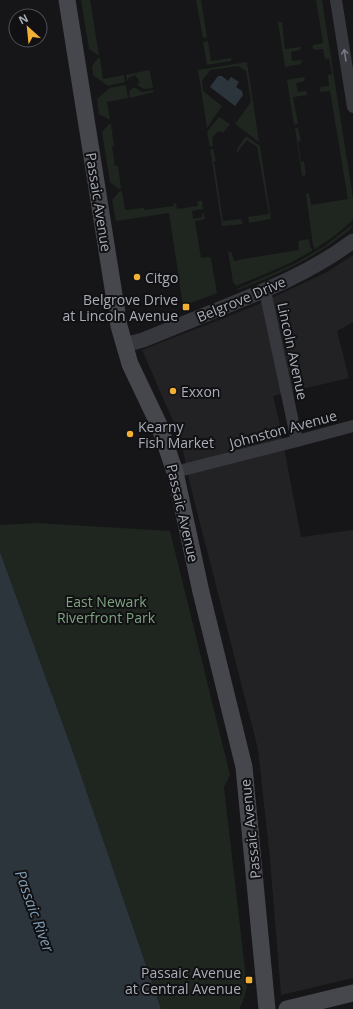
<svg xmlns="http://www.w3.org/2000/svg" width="353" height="1009" viewBox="0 0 353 1009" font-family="'Open Sans',sans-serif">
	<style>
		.built { fill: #222225 }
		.green { fill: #1e261f }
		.water { fill: #2c353c }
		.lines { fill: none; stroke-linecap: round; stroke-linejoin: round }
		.minor { stroke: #37383d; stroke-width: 12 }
		.tertiary { stroke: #37383d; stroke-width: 15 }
		.secondary { stroke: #45474d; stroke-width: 17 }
		.oneway { stroke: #757881 }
		.poi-dot { fill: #f2b134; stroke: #111113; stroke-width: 1.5 }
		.labels { text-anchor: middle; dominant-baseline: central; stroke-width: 4; stroke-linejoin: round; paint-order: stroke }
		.street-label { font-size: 14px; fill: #a8adb8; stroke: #111113 }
		.poi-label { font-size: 14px; fill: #a8adb8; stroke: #111113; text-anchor: start }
		.park-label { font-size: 14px; fill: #7fa381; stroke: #111113 }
		.water-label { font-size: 15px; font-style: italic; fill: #7f9bb3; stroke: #111113 }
	</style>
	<rect width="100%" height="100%" fill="#161618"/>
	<path class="built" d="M353 255V322L337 331 349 378 273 396 279 421 301 537 353 530V978L281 995 270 859 258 749 191 488 183 451 177 430 142 350 259 304 327 272Z"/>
	<g class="green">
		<path d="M81 0H90L99 55H98L89 49Z"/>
		<path d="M196 0H201L207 37 203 38Z"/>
		<path d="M316 0H322L353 198V220L333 237 315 249 313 246 306 194 309 193 311 205 348 199 330 91 320 92V89L321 87 329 86 328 75 332 74 329 58 325 59 323 49 315 50 313 49V45L323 43Z"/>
		<path d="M278 22H282L285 49 301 47V48L300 50 291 52 292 61 302 60 301 64 285 67Z"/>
		<path d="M208 41 211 61 231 58V61L207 65 203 42Z"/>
		<path d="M98 58H100L103 79 124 75 125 82 108 86 93 75 92 66Z"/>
		<path d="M247 62 259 142 235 124 251 102 246 71 238 66 210 70 202 81 203 91 222 106 207 128 198 70Z"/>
		<path d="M149 70 150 72 153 88 144 89 137 85 140 82 135 75 128 78V80L127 81 126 75Z"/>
		<path d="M303 77 305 79 304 81 296 83 298 92 306 91 308 95 293 97 298 124 294 125 287 80Z"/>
		<path d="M125 85 126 87 128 98 107 102 110 120 99 114 97 99 110 88Z"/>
		<path d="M134 87 142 92 153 90 154 92 130 98 129 91Z"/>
		<path d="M219 117 230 124 223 133 220 131 217 132 212 138 213 146 210 147 207 132Z"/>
		<path d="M109 124H111L114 146H112L115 166H118L121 188 119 189 110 182 102 132Z"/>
		<path d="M295 128H298L301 141 298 142 301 162 304 161 306 175 302 176Z"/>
		<path d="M246 136 260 146 271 219 249 223 248 217 269 214 257 147 247 140 237 153V149Z"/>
		<path d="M210 149H213L216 161H214L223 221 241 219 243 224 222 226Z"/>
		<path d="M122 191 125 210 144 208V210L174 206 173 203 176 204 177 209 198 206 197 201H202L203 209 192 211 193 219 202 217V214L204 213 205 219 195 221 201 258 209 257 211 259 217 293 183 306 169 213 116 221 112 200 119 192Z"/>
		<path d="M353 224C352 229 345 233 340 237 309 261 274 276 238 290H235L296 263 325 246Z"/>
		<path d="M309 239 310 247 313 250C289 265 263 275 236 286L233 282 228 251 232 253 234 261 243 259 299 250 298 241Z"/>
		<path d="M38 523 170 531 230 775 224 787 247 987 243 1001 239 1009H161L73 752 0 552V525Z"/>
	</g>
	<g class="water">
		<path d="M218 76H222L228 81 231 77 239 82 236 87 242 91 243 95 235 106 210 87Z"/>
		<path d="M0 552 73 752 161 1009H0Z"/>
	</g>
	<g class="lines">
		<g class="minor">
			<path d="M336 0 353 107"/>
			<path d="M265 291 297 441"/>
			<path d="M175 472 297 441 353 426"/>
		</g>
		<path class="tertiary" d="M124 345 143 340C168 330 192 320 217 310 264 291 312 272 353 241"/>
		<g class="secondary">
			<path d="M67 0 119 326 130 364 159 425 175 472 201 592 244 767 267 1009"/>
			<path d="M287 1009 353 993"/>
		</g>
	</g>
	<defs><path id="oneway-shaft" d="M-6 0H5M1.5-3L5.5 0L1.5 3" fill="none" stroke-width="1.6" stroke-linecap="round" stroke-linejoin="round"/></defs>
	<use class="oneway" href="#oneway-shaft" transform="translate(345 55) rotate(-99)"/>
	<g class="poi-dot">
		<circle cx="137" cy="277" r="4"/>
		<rect x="182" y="303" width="8" height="8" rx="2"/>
		<circle cx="173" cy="391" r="4"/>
		<circle cx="130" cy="434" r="4"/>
		<rect x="245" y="976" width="8" height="8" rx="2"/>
	</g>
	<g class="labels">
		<g class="street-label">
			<text transform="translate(99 202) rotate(81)">Passaic Avenue</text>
			<text transform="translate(241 299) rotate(-23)">Belgrove Drive</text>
			<text transform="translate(293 351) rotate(78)">Lincoln Avenue</text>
			<text transform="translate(283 429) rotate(-15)">Johnston Avenue</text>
			<text transform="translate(183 513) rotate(77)">Passaic Avenue</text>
			<text transform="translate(250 829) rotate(-96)">Passaic Avenue</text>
		</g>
		<g class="poi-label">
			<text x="145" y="277">Citgo</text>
			<text x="178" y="299" text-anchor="end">Belgrove Drive<tspan x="178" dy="16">at Lincoln Avenue</tspan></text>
			<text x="181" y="391">Exxon</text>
			<text x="138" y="426">Kearny<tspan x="138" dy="16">Fish Market</tspan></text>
			<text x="241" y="972" text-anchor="end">Passaic Avenue<tspan x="241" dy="16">at Central Avenue</tspan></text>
		</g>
		<g class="park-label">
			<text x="106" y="601">East Newark<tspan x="106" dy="16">Riverfront Park</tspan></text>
		</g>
		<g class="water-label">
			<text transform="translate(35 911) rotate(70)">Passaic River</text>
		</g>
	</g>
	<g transform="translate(28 28) rotate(333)"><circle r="19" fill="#111113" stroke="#4d4f55"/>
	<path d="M0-3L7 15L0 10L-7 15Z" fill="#f2b134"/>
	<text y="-6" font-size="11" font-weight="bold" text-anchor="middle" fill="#a8adb8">N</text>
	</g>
</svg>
